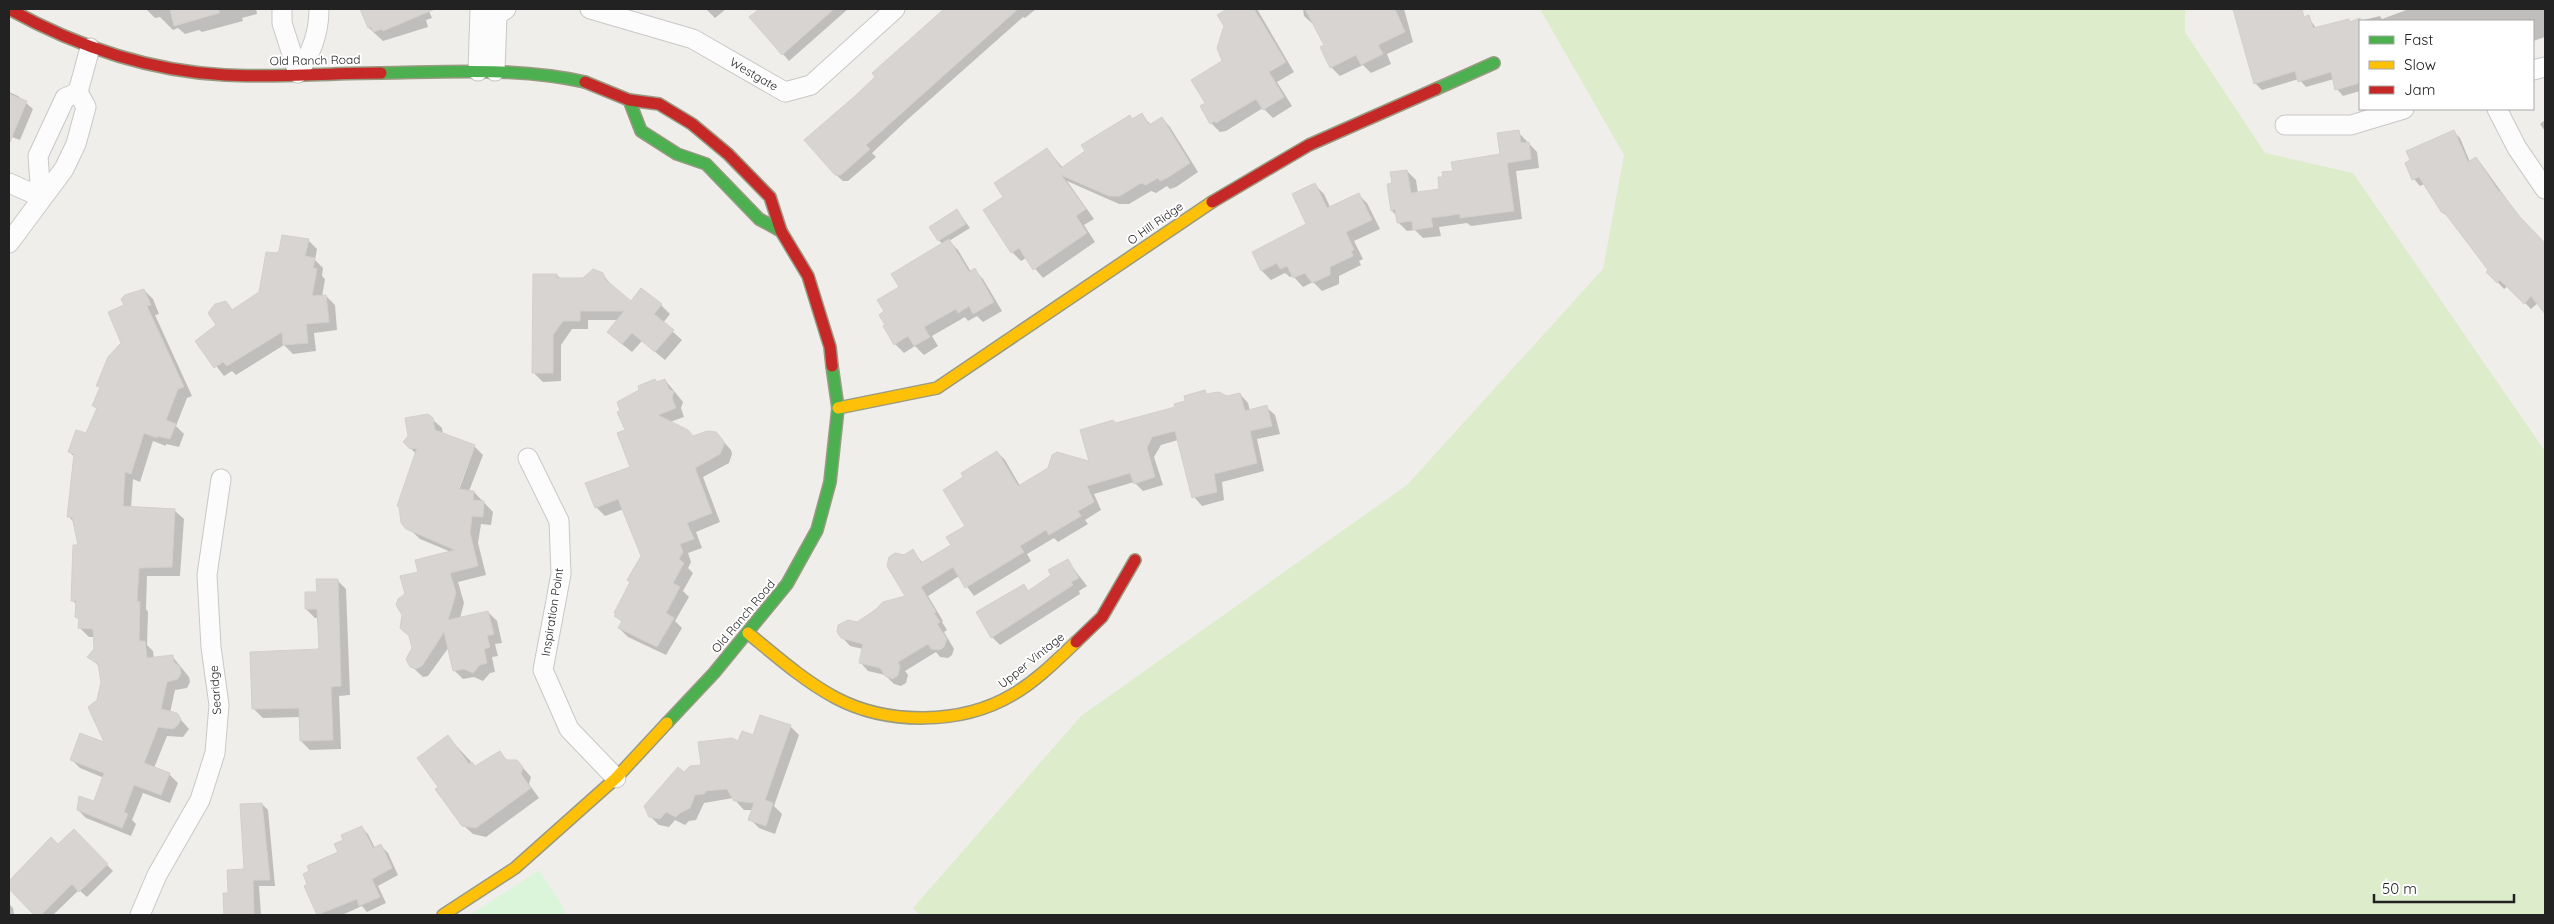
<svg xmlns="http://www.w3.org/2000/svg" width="2554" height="924" viewBox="0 0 2554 924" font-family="Quicksand,sans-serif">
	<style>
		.grass { fill: #ddeccb }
		.park { fill: #daf5da }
		.shadow { fill: #0003; fill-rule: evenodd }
		.building { fill: #d7d4d2; stroke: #d3d0cc }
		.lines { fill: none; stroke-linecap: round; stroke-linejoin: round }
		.street-casing { stroke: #c9c8c7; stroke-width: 21 }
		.fast-casing { stroke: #999a82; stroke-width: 14 }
		.slow-casing { stroke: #999a82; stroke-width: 14 }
		.jam-casing { stroke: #999a82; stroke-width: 14 }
		.street { stroke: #fdfcfc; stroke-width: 19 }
		.fast { stroke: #4caf50; stroke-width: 11 }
		.slow { stroke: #ffc107; stroke-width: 11 }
		.jam { stroke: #c62828; stroke-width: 11 }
		.labels { text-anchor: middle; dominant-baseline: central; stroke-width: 4; stroke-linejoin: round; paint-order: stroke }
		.street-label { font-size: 12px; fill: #222; stroke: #fff }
	</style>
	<rect width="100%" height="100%" fill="#f0eeeb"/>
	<path class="grass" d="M1540 9H2185V32L2265 153 2353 173 2545 451V915H920L913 908 1081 716 1407 485 1603 269 1624 155Z"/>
	<path class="park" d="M539 870 562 905 566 915H470Z"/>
	<g class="shadow">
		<path d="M146 9H256L257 14 242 18 243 21 202 32 199 30 185 34 178 28 173 30 160 17 155 18Z"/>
		<path d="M361 9H434L429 11 432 18 426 20 428 27 383 41 369 28Z"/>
		<path d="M706 9H726L715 18Z"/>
		<path d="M761 9H848L789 61 751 17Z"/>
		<path d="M946 9H1036L1025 18 1023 17 907 120 872 153 876 157 848 181H843L835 174 877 77 873 73Z"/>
		<path d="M1230 9H1257L1294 72 1277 82 1292 106 1273 118 1263 108 1226 131 1220 132 1211 123 1206 103 1223 62 1225 26 1219 15Z"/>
		<path d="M1303 9H1404L1413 42 1387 54 1391 64 1371 73 1363 65 1340 76 1331 67 1325 46 1316 27 1304 16Z"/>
		<path d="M2234 9H2255L2262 28 2308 17 2316 28 2348 20 2351 23 2380 16 2382 19 2409 9H2545V37L2533 41V21H2360V91L2343 96 2337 89 2334 79 2306 87 2299 79 2262 90 2255 83Z"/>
		<path d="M9 92 18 96 33 109 20 140 12 137 9 145Z"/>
		<path d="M1142 115 1151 125 1162 118 1170 127 1198 172 1176 187 1170 189 1167 186 1156 193 1151 191 1129 204H1119L1067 181 1094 219 1084 225 1095 242 1043 278 1026 258 1021 261 1012 252 985 211 1005 197 1047 149 1063 168Z"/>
		<path d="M2545 120V131L2540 124Z"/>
		<path d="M2453 131 2460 138 2470 162 2476 158 2482 165 2526 226 2545 245V312L2538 303 2531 309 2508 286 2504 289 2488 272 2490 270 2451 218 2443 213 2424 184 2420 186 2414 179 2406 163Z"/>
		<path d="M1518 132 1537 152 1539 168 1516 171 1522 219 1471 226 1467 223 1439 227 1441 236 1423 238 1415 230 1407 231 1398 222 1397 216 1392 211 1389 185 1393 184 1407 171 1416 180 1418 193 1441 190 1444 178 1454 172 1501 155Z"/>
		<path d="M1315 185 1324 194 1330 207 1358 194 1367 203 1380 229 1354 241 1363 259 1359 261 1361 265 1339 276V284L1322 291 1313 282 1303 287 1293 276 1290 277 1285 273 1271 280 1262 271 1308 224Z"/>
		<path d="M957 210 970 228 949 241 958 250 971 272 974 270 983 279 1002 311 983 322 977 316 968 321 965 317 932 336 938 346 924 355 915 346 904 353 895 344 886 325V312L900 287 943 245 939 240Z"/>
		<path d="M308 240 317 249 315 260 323 268 322 276 325 279 322 297 326 296 335 305 337 330 314 333 316 351 293 354 284 345 236 375 232 371 224 376 197 341 218 325 225 303 234 311 260 293 276 255Z"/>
		<path d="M593 271H600L613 287 631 302 661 305 670 314 663 323 682 340 665 360 642 341 632 352 618 341 609 332 618 320H588V329H572L561 345V381L543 382 534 373 557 275 561 279H584Z"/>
		<path d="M144 290 153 299 159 314 155 315 192 396 187 398 176 426 184 434 179 447 166 444V446L153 441 140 482 133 479 131 508 175 511 184 519 180 576H147L146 609 148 612 147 645 153 651 154 659 172 656 189 677 190 682 187 688 175 690 170 713 176 714 189 729 183 737 167 736 154 768 169 774 178 783 170 803 143 793 132 820 136 824 131 836 86 818 77 809 80 798 94 802 104 778 80 768 71 759 107 744 98 701 102 682 100 667 89 657 95 649 94 637H89L80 628 77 605 73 601 79 546 74 522 69 517 75 457 69 452 87 435 97 409 94 406 101 388 98 386 122 344 125 306Z"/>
		<path d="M665 380 683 402 681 408 684 417 670 422 693 437 716 433 731 450 732 454 729 463 703 477 720 522 696 532 702 548 688 553 691 562 688 568 693 573 683 591 689 597 675 621 682 628 666 655 628 637 619 628 622 622 616 616 642 556 624 509 605 516 596 507 632 467 626 431 658 383Z"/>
		<path d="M1204 392 1207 395 1227 398 1240 394 1248 403 1250 411 1266 407 1275 415 1280 434 1257 439 1264 471 1222 482 1224 500 1202 506 1194 497 1178 440 1161 445 1154 457 1163 485 1143 491 1134 482 1094 494 1101 510 1085 520 1088 524 1058 542 1054 538 1027 554 1031 561 974 596 959 576 928 596 943 621 942 622 947 630 944 632 954 649 952 655 948 658 940 657 936 652 905 671 908 675 906 683 901 686 894 684 885 675 868 671 860 662 863 649 850 646 842 637 857 623 907 597 904 556 912 551 923 563 953 546 967 526 965 478 997 452 1005 460 1020 486 1090 463 1116 424 1176 408Z"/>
		<path d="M432 419 442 428 443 434 474 446 483 455 469 491 474 492 493 512 491 525 481 524 478 543 486 575 458 582 464 603 460 618 488 612 497 621 502 643 495 644 498 656 492 657 495 672 490 673 483 681 474 677 463 679 454 670 449 647 428 676 423 677 407 662 413 648 420 573 451 552 420 539 402 522 416 454 405 442ZM472 449H474L457 495 454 494Z"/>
		<path d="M1067 560 1087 586 1079 591 1080 594 1000 645 992 637 1024 586 1029 592 1053 575Z"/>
		<path d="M337 580 346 589 350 695 339 696 341 749 310 750 301 741 300 717 263 718 254 709 320 651 319 618H315L306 609Z"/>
		<path d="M790 726 799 735 774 806 782 814 775 834 759 828 750 819 753 810H744L733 798 704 803 696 820 689 821 685 825 675 820 669 827 659 825 650 816 684 774 739 743Z"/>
		<path d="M448 737 476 767 500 753 509 762 517 761 531 777 529 784 539 798 486 837 473 834 463 825 440 787Z"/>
		<path d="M262 804 268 810 275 886H259L261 915H225L224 894H229L245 871Z"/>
		<path d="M361 827 368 834 375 848 381 846 388 853 398 875 378 886 386 903 367 912 362 906 342 915H319L306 886 340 853 345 840Z"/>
		<path d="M74 831 113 871 87 897 79 890 53 915H36L9 887V883L51 839 59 846Z"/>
		<path d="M9 904 13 908 14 915H9Z"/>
	</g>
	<g class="building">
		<path d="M170 9H219V13L174 26Z"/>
		<path d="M360 9H435L383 31 382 29 373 32 371 27 368 28Z"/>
		<path d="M759 9H834L782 55 749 17Z"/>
		<path d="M944 9H1018L866 145 870 149 841 175H835L804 140 855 96 875 77 872 73Z"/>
		<path d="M1227 9H1254L1286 62 1269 72 1284 97 1263 110 1256 99 1216 123 1215 121 1210 124 1200 106 1205 103 1191 80 1222 61 1217 48 1224 26 1217 15Z"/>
		<path d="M1305 9H1395L1405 32 1378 45 1383 54 1361 65 1356 55 1330 68 1320 47 1324 45Z"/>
		<path d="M2233 9H2302L2304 17 2309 15 2313 28 2349 19V22L2360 18V83L2335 90 2331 72 2298 82 2295 71 2254 84Z"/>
		<path d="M9 94 27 101 9 144Z"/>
		<path d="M1142 113 1149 125 1162 117 1190 163 1167 178 1160 181 1158 178 1146 185 1141 183 1120 196H1109L1061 175 1086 209 1076 216 1087 233 1033 270 1019 248 1011 253 983 210 1003 197 994 183 1047 148 1061 168 1085 151 1081 145 1130 115 1132 119Z"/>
		<path d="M1519 130 1521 143 1529 142 1531 159 1507 163 1514 211 1460 218V214L1431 218 1433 227 1413 230 1412 221 1397 223 1395 209 1391 211 1387 184 1392 183 1390 172 1407 170 1411 193 1439 189 1438 177H1443L1442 172 1453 171 1451 162 1500 154 1497 133Z"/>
		<path d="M2454 130 2468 162 2476 157 2499 192 2500 191 2520 217 2545 243V314L2531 296 2524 304 2500 280 2497 283 2486 272 2488 270 2444 212 2442 213 2419 177 2412 180 2405 163 2410 160 2406 151Z"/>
		<path d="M1315 183 1327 208 1359 193 1372 220 1346 232 1354 250 1351 251 1353 256 1330 267V275L1312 283 1305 273 1293 278 1287 266 1280 269 1277 263 1261 271 1252 252 1306 224 1292 194Z"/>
		<path d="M957 209 966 224 938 241 929 227Z"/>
		<path d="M282 235 309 239 305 256 315 258 313 268 317 269 312 296 326 295 329 322 306 324 308 343 283 345 282 332 227 366 223 362 214 368 195 341 216 325 208 313 215 304 226 301 232 310 259 292 266 252 276 253 279 251Z"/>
		<path d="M949 239 969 272 975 268 994 302 973 314 969 306 958 313 956 309 924 327 930 337 914 346 908 336 894 345 883 326 885 325 879 315 884 311 877 300 899 287 891 274Z"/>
		<path d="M593 269 603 273 606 280 631 301 641 288 662 304 654 314 674 330 655 352 632 333 622 344 607 332 624 311H580V321H563L553 335V373H532L533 274H557V278H583Z"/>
		<path d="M144 289 151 305 147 306 184 387 178 389 166 420 176 424 170 439 157 436V438L144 433 131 474 125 472 123 506 175 509 172 567 139 568 137 601 140 602 139 641H145L147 658 173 655 174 662 180 667 181 673 178 679 167 682 161 709 177 713 181 719 178 725 173 729 158 727 144 763 170 773 161 795 134 785 124 812 128 814 122 828 77 810 79 796 94 801 104 773 70 760 80 733 104 742 88 707 97 700 101 682 98 664 87 657 94 649 93 629 78 628 79 619 75 617 76 601H71L73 545H78L72 517H67L74 454 68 452 76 430 86 433 97 408 92 406 100 387 96 386 108 357 121 343 108 312 124 305 121 299 125 295Z"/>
		<path d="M655 379 657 382 665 379 669 389 674 392 672 398 676 408 658 415 688 430 693 436 707 431 716 432 723 440 724 445 720 454 695 468 712 513 687 523 694 539 680 544 683 552 679 559 684 563 673 583 680 587 666 613 674 618 657 647 618 628 622 621 614 616 616 614 614 613 630 582 627 580 641 556 618 499 595 508 585 483 630 467 617 433 625 430 617 412 620 411 617 402 639 390 638 386Z"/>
		<path d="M1205 390 1206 394 1219 392 1227 396 1240 393 1245 411 1267 405 1272 426 1250 431 1257 463 1214 474 1217 492 1192 498 1175 431 1152 437 1147 448 1155 477 1134 484 1130 473 1087 486 1094 502 1078 511 1081 516 1049 535 1046 530 1020 546 1024 552 965 588 953 567 921 587 936 612 934 613 940 622 937 624 947 639 944 647 939 650 931 649 928 644 898 662 900 666 898 675 893 679 885 676 880 668 859 663 863 644 841 638 837 632 838 625 848 620 857 622 875 610 883 602 905 596 887 566 889 557 895 553 904 555 913 549 921 563 951 545 946 537 965 526 943 490 963 477 961 473 997 451 1018 486 1048 468 1052 455 1057 452 1089 461 1080 430 1113 420 1116 423 1175 407 1174 404 1185 401 1184 396Z"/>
		<path d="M428 414 433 418 435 430 475 445 458 489 474 491 473 500 484 501 483 517 472 516 470 533 478 566 450 573 456 593 448 620 488 611 494 634 487 636 490 647 484 649 487 663 480 665 473 673 464 669 453 671 444 632 422 666 416 669 410 667 406 659 412 648 409 636 400 628 402 615 396 605 398 599 405 594 400 576 418 572 415 560 455 550 406 529 401 523 399 507 397 506 417 448 410 449 403 442 408 436 405 418Z"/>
		<path d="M1068 559 1079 578 1071 582 1073 585 991 638 976 612 1024 584 1028 591 1051 575 1048 570Z"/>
		<path d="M316 579H338L341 686 331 687 333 740 300 741 299 708 252 709 250 652 319 649 317 609H305V592H317Z"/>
		<path d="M760 715 791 725 765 800 773 803 766 826 748 820 754 803 734 801 727 789 706 791 704 794 695 795 690 808 680 813 676 817 666 812 660 819 649 817 644 806 678 767 684 772 690 766 701 765 698 742 732 738 738 741 742 731 753 735Z"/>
		<path d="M448 735 469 764 472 762 475 766 500 751 506 760H517L523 767 521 774 531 788 476 828 462 826 435 789 438 787 417 758Z"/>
		<path d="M262 803 270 880H253L254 915H224L223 893H228L227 870 244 869 240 804Z"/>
		<path d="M362 826 373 848 381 844 392 868 372 879 380 897 359 906 357 899 317 915 304 886 307 884 303 874 309 871 307 866 338 852 334 844 343 840 341 835Z"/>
		<path d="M74 829 108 864 79 892 72 884 41 915H34L9 889V881L51 837 58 844Z"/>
	</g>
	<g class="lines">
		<g class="street-casing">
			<g id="street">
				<path d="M282 9V23L298 73"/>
				<path d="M590 9 693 39 785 92 811 85 895 9"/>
				<path d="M2533 70 2545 67"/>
				<path d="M478 71 480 9"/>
				<path d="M495 71 497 15 506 9"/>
				<path d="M298 73C311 53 319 34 319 9"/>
				<path d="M2497 109 2517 148 2545 189"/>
				<path d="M2285 125H2351L2404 109"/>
				<path d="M9 183 41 197"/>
				<path d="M41 197 38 156 65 98 78 92 90 48"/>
				<path d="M9 243 64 169 76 144 86 107 78 92"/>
				<path d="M528 458 559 521 561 574 543 670 569 729 616 778"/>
				<path d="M140 915 157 875 200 800 215 753 219 705 211 647 207 575 221 479"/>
			</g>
		</g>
		<g class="fast-casing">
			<g id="fast">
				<path d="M381 73C449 72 518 67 585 82"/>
				<path d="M1436 89 1494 63"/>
				<path d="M629 100 641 131 677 154 706 164 759 219 781 231"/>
				<path d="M667 723 714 673 787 584 817 530 830 482 838 408 832 366"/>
			</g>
		</g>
		<g class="slow-casing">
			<g id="slow">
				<path d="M838 408 937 388 1212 202"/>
				<path d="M748 633C776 656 804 681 836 698 887 725 961 725 1012 695 1035 682 1056 661 1076 642"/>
				<path d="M443 915 515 868 616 778 667 723"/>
			</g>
		</g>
		<g class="jam-casing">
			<g id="jam">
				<path d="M9 9C76 46 148 71 225 75 276 78 329 73 381 73"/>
				<path d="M585 82 629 100 659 104 692 124 728 154 770 197 781 231 808 276 830 347 832 366"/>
				<path d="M1212 202 1309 145 1436 89"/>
				<path d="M1076 642 1102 617 1135 560"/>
			</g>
		</g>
		<use href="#street" class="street"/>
		<use href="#fast" class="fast"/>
		<use href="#slow" class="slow"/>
		<use href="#jam" class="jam"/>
	</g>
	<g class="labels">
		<g class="street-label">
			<text transform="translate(315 60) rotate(-1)">Old Ranch Road</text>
			<text transform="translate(754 74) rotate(30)">Westgate</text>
			<text transform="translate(1155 223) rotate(-35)">O Hill Ridge</text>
			<text transform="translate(552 612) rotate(-81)">Inspiration Point</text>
			<text transform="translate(743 616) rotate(-50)">Old Ranch Road</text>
			<text transform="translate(1031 660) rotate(-39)">Upper Vintage</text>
			<text transform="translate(215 690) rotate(-94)">Searidge</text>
		</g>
	</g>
	<rect width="2554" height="924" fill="none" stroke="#222222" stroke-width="20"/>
	<rect x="2359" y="20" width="175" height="90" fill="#ffffff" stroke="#a7a7a7"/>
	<rect x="2369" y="36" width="25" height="8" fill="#4caf50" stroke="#a7a7a7"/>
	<text x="2404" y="45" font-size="15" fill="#222222">Fast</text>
	<rect x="2369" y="61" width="25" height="8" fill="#ffc107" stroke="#a7a7a7"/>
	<text x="2404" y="70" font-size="15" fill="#222222">Slow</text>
	<rect x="2369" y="86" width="25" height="8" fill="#c62828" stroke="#a7a7a7"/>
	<text x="2404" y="95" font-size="15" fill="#222222">Jam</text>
	<path d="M2374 894v8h140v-8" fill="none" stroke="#222222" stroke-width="2.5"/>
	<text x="2382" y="894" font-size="15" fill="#222222" stroke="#ffffff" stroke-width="4" paint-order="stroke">50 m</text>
</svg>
